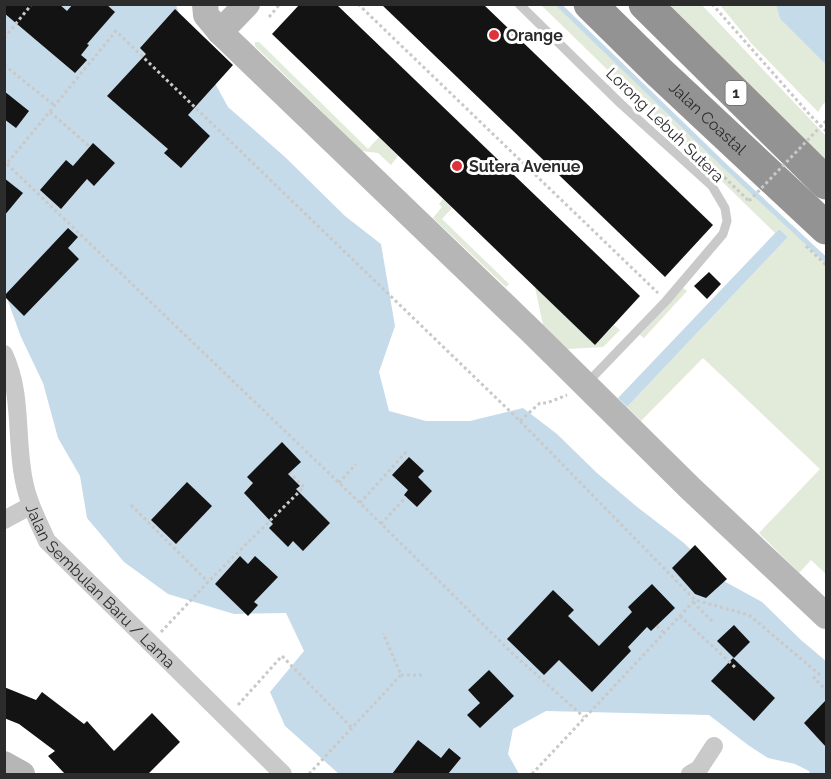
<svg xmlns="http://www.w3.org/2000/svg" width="831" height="779" viewBox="0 0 831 779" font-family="Raleway,sans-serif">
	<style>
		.green { fill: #e2eada }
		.water { fill: #c6dbe9 }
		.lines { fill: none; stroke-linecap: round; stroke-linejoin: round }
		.stream { stroke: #c6dbe9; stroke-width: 5 }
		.building { fill: #131313 }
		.path { stroke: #c9c9c9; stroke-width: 3; stroke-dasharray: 3 3; stroke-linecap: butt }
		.lane { stroke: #c9c9c9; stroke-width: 9 }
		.street { stroke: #c9c9c9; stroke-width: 18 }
		.secondary { stroke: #b6b6b6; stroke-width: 26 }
		.highway { stroke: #939393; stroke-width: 33 }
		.path-bridge { stroke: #c9c9c9; stroke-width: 3; stroke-dasharray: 3 3; stroke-linecap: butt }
		.poi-dot { fill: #df333c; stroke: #fff; stroke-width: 2 }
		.labels { text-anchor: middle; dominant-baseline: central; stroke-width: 6; stroke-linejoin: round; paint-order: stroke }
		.shield { fill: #fff; stroke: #6b6b6b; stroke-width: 1.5 }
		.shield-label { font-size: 15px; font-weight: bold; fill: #2c2c2c }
		.poi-label { font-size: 16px; font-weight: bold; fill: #2c2c2c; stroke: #fff; text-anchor: start }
		.street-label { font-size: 16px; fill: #2c2c2c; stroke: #fff }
	</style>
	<rect width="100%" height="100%" fill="#fff"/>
	<g class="green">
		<path d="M671 4 702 5 826 136V170L673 12Z"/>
		<path d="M541 5H558L724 165 826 260V574L811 560 799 573 759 533 820 469 703 358 641 421 627 407 788 237 779 229 775 233Z"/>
		<path d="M720 5H776L780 19 826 65V104L824 103 818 112 751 43Z"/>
		<path d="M255 42H259L368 149 379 137 398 156 391 165 378 153 362 151 255 46Z"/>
		<path d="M443 199 452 208 442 219 509 284 506 287 433 218 442 207 439 204Z"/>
		<path d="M535 287 595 345 614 325 620 330 603 347 567 349 543 325Z"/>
		<path d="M683 288 687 291 644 338 640 335Z"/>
	</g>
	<g class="water">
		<path d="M5 5H176L183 25 228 107 285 157 345 216 381 244 395 326 379 372 389 411 426 421H470L523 408 557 434 597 473 636 506 684 543 722 580 762 602 801 640 826 661V774H810L809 771 795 764 768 758 748 745 709 715 546 711 513 729 508 754 519 774H339L285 726 270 692 304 651 286 613 234 614 168 594 124 562 87 518 80 476 58 438 43 383 21 337 5 293Z"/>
		<path d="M776 5H826V65L780 19Z"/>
		<path d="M779 229 788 237 627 407 618 398Z"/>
	</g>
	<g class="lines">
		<path class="stream" d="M558 4 724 165 826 260"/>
	</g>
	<g class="building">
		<path d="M4 4H59L67 11 73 4H106L115 12 87 44 89 45 81 55 87 60 75 73 4 13Z"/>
		<path d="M300 4H336L640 296 595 345 272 34Z"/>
		<path d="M381 4H483L713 225 665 277Z"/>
		<path d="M175 9 233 65 188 115 210 136 181 168 164 153 168 149 107 96 146 54 140 48Z"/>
		<path d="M4 91 29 111 16 128 4 119Z"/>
		<path d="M93 143 115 163 94 186 87 179 61 209 40 190 66 160 73 166Z"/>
		<path d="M4 178 23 193 4 216Z"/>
		<path d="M68 228 78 237 68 248 79 259 24 316 4 296Z"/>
		<path d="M709 272 721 284 707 299 694 286Z"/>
		<path d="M282 442 301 462 288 474 300 486 296 489 330 523 303 551 293 541 288 547 269 528 273 524 244 493 253 483 247 477Z"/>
		<path d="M409 457 424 471 418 477 432 491 417 507 404 495 408 490 392 475Z"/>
		<path d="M187 482 212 506 176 544 151 520Z"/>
		<path d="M695 545 727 579 706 598 695 594 672 568Z"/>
		<path d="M240 556 248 564 255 556 278 577 254 602 258 605 248 616 215 584Z"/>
		<path d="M652 584 675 608 651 631 647 627 628 647 631 651 592 692 559 660 544 675 507 639 553 590 574 610 568 616 599 646 632 612 628 607Z"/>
		<path d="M734 625 750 642 734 658 717 641Z"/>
		<path d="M733 658 775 698 754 721 711 681Z"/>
		<path d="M489 670 514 696 480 728 467 715 480 703 468 690Z"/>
		<path d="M4 687 36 700 42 692 84 724 87 721 114 751 152 713 180 742 148 774H65L48 756 55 751 19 724 4 718Z"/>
		<path d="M826 700V747L804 723Z"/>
		<path d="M418 740 441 758 449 748 461 758 448 774H392Z"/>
	</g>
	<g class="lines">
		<g class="path">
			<path d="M358 4 658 293"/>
			<path d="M712 4 811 116 826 131"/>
			<path d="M269 17 280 4"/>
			<path d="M4 38 32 4"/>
			<path d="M4 65 55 106"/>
			<path d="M50 112 89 146"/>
			<path d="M7 164 360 503 511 652 584 717"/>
			<path d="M4 167 116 31 520 421 695 600 749 615 819 674 814 678 826 690"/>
			<path d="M720 173 749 201"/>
			<path d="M806 246 826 265"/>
			<path d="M520 421 540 403H547L567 395"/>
			<path d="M339 483 356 464"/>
			<path d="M360 503 407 451"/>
			<path d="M131 505 208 582"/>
			<path d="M381 524 406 497"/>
			<path d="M693 602 713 622"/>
			<path d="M680 616 737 669"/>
			<path d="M657 626 664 633"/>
			<path d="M161 632 208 582 304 487 290 473"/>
			<path d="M401 675H424"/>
			<path d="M238 705 282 656 352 728"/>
			<path d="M309 774 401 675 383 633"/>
			<path d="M532 774 695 600"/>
			<path d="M826 774V773"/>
		</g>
		<path class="lane" d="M519 4 621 104 712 186 725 208 727 221 723 234 666 301 587 383"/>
		<g class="street">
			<path id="s1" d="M4 354C23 394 15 438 24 481 28 502 38 521 47 541L283 774"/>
			<path d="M4 520 30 506"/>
			<path d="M690 774 699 769 714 746"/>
		</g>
		<g class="secondary">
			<path d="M205 4 206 15 220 32 247 4"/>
			<path d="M220 32 531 331 690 488 826 616"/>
			<path d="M4 764 22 774"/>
		</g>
		<g class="highway">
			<path id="s2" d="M590 4 659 72 826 228"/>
			<path d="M645 4 826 183"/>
		</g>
		<path class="path-bridge" d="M749 201 826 121"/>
	</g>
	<g class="poi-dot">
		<circle cx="494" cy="35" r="6"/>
		<circle cx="457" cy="166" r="6"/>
	</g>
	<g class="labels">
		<rect class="shield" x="725.5" y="81" width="21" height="24" rx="4.5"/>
		<g class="shield-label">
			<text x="736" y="93">1</text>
		</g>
		<g class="poi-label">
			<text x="506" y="35">Orange</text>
			<text x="469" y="166">Sutera Avenue</text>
		</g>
		<g class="street-label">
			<text stroke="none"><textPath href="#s2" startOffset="164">Jalan Coastal</textPath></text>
			<text transform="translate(665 125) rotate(44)">Lorong Lebuh Sutera</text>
			<text stroke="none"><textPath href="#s1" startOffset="262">Jalan Sembulan Baru / Lama</textPath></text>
		</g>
	</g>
	<rect width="831" height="779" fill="none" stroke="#2c2c2c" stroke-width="12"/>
</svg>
